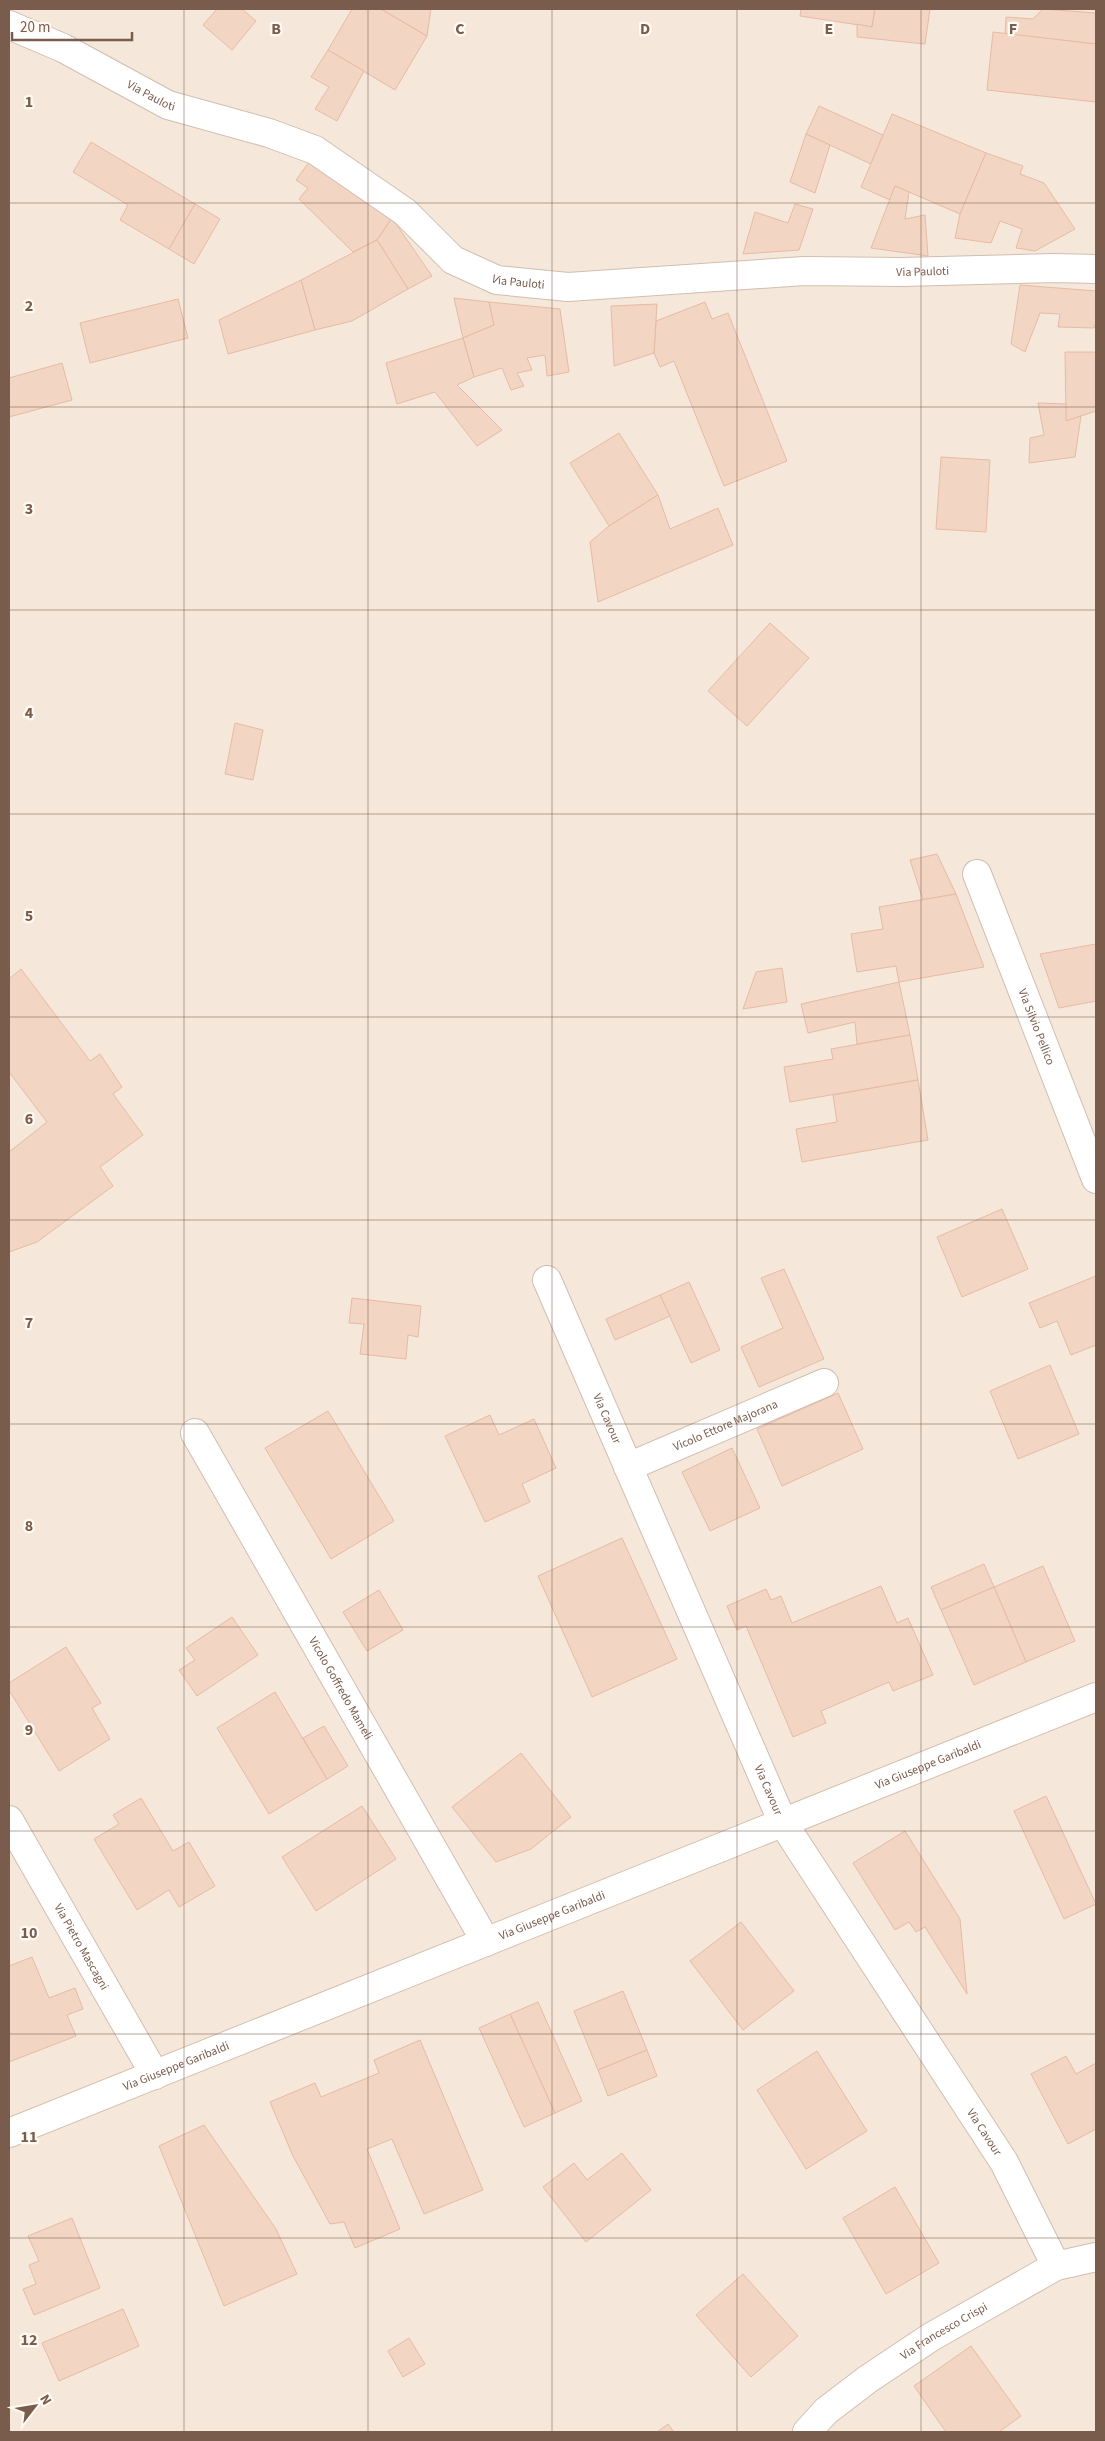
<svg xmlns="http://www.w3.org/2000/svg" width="1105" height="2441" viewBox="0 0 1105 2441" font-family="'Source Sans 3',sans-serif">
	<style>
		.residential { fill: #f5e8da }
		.building { fill: #f3d5c3; stroke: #e6bba3 }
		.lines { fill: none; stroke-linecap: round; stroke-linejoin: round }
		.street-casing { stroke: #d1beb0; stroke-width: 30 }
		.secondary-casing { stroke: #d6c0b0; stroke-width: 30 }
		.street { stroke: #fff; stroke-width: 28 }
		.secondary { stroke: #fff; stroke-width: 28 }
		.grid { fill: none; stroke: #7a5c4d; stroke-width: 1; stroke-opacity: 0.55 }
		.labels { text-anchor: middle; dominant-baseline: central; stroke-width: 4.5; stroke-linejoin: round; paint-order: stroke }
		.street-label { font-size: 12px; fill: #7a5c4d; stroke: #fffaf3 }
		.grid-label { font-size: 16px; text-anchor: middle; font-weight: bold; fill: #7a5c4d; stroke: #fffaf3; stroke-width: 4.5; stroke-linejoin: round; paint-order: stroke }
	</style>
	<rect width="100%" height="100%" fill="#fdf6ec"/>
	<rect class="residential" x="9" y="9" width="1087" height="2423"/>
	<g class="building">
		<path d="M217 9H242L256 21 232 50 203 25Z"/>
		<path d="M352 9H381L427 36 395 90 328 50Z"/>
		<path d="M381 9H431L427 36Z"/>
		<path d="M801 9H875L872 27 800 16Z"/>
		<path d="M875 9H930L925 44 857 37V24L872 27Z"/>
		<path d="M1043 9 1096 13V44L1005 34 1006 17 1033 19Z"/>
		<path d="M993 32 1096 44V102L987 90Z"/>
		<path d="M328 50 364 71 337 121 315 109 329 87 311 77Z"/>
		<path d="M819 106 883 135 871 164 806 134Z"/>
		<path d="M892 114 986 153 960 214 895 186 890 200 861 187Z"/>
		<path d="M806 134 830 145 815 193 790 182Z"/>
		<path d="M91 142 195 204 169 249 120 220 128 205 73 172Z"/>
		<path d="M986 153 1023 166 1020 174 1044 183 1075 229 1035 251 1016 248 1022 229 1000 221 991 243 955 238 960 214Z"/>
		<path d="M309 162 392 218 377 240 353 252 299 199 308 188 296 180Z"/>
		<path d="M895 186 909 192 905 219 925 215 928 256 871 248Z"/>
		<path d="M195 204 220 219 194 264 169 249Z"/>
		<path d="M795 204 813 209 799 250 743 254 755 212 788 223Z"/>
		<path d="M392 218 432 276 408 289 377 240Z"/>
		<path d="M377 240 408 289 352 321 315 330 301 280Z"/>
		<path d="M301 280 315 330 228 354 219 320Z"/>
		<path d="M1020 285 1096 291V322L1094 328 1058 327 1060 314 1040 313 1025 352 1011 344Z"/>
		<path d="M454 298 489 302 494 325 463 338Z"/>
		<path d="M178 299 188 338 90 363 80 323Z"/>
		<path d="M489 302 560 309 569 372 547 376 545 355 527 358 532 370 517 373 524 386 511 390 502 368 474 377 463 338 494 325Z"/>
		<path d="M705 302 712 319 728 313 787 461 724 486 674 361 660 367 654 353 656 321Z"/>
		<path d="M657 304 654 353 614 366 611 306Z"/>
		<path d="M463 338 474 377 457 385 502 430 477 446 435 392 397 404 386 363Z"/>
		<path d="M1065 352H1096V411L1066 421Z"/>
		<path d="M62 363 72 400 9 417V378Z"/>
		<path d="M1038 403 1066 404V421L1081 416 1075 457 1029 463 1030 438 1044 435Z"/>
		<path d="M619 433 658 495 609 526 570 463Z"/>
		<path d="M941 457 990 460 986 532 936 529Z"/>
		<path d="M658 495 670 529 718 508 733 545 598 602 590 542 609 526Z"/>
		<path d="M770 623 809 658 747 726 708 691Z"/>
		<path d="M235 723 263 730 253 780 225 774Z"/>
		<path d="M937 854 956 894 923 900 910 860Z"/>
		<path d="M956 894 984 967 899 982 896 966 857 972 851 934 883 929 879 907Z"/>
		<path d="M1096 944V1001L1059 1008 1040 954Z"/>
		<path d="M782 968 787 1002 743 1009 756 972Z"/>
		<path d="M21 969 90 1061 100 1054 122 1087 113 1094 143 1135 100 1167 113 1186 37 1242 9 1252V1152L47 1122 9 1072V979Z"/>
		<path d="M899 982 910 1035 857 1044 855 1022 808 1033 801 1004Z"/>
		<path d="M910 1035 918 1080 790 1102 784 1067 833 1059 831 1049Z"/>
		<path d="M918 1080 928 1140 802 1162 796 1129 837 1122 833 1095Z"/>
		<path d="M1002 1209 1028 1269 962 1297 937 1237Z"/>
		<path d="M784 1269 824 1359 759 1387 741 1347 783 1328 761 1278Z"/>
		<path d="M1096 1276V1345L1071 1355 1057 1321 1040 1328 1029 1303Z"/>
		<path d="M689 1282 720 1350 691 1363 660 1295Z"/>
		<path d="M660 1295 670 1316 615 1340 606 1319Z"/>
		<path d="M352 1298 421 1306 418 1337 408 1335 406 1359 360 1354 364 1324 349 1323Z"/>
		<path d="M1050 1365 1079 1434 1018 1459 990 1391Z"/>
		<path d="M838 1393 863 1449 782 1486 757 1429Z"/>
		<path d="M328 1411 394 1521 331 1559 265 1448Z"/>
		<path d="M490 1415 499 1435 534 1419 556 1468 522 1484 530 1502 485 1522 445 1436Z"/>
		<path d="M732 1448 760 1508 710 1531 682 1472Z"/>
		<path d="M622 1538 677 1659 592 1697 538 1576Z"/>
		<path d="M984 1564 994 1587 941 1610 931 1587Z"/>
		<path d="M1043 1566 1075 1641 1026 1662 994 1587Z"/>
		<path d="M881 1586 897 1623 908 1618 933 1675 893 1691 889 1682 821 1711 826 1723 793 1737 746 1626 737 1630 727 1606 766 1589 771 1600 781 1596 792 1623Z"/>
		<path d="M994 1587 1026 1662 974 1685 941 1610Z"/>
		<path d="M379 1590 403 1630 367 1651 343 1612Z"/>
		<path d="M232 1617 258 1655 197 1696 179 1670 195 1660 186 1648Z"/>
		<path d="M66 1647 101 1703 92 1708 110 1739 59 1771 9 1690V1683Z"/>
		<path d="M275 1692 327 1779 269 1814 217 1728Z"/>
		<path d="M324 1726 348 1766 327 1779 303 1738Z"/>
		<path d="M521 1753 571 1817 531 1849 496 1862 452 1807Z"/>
		<path d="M1046 1796 1096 1904 1064 1919 1014 1811Z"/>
		<path d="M141 1798 173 1851 189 1842 215 1886 179 1907 169 1890 137 1910 94 1839 119 1824 113 1815Z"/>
		<path d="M362 1806 396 1859 316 1911 282 1857Z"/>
		<path d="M905 1831 960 1919 967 1994 925 1927 916 1932 909 1922 895 1930 853 1863Z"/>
		<path d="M741 1922 794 1991 743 2030 690 1961Z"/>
		<path d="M32 1957 49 1998 75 1988 83 2009 67 2015 76 2036 9 2062V1966Z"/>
		<path d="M623 1991 647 2050 598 2070 574 2011Z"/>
		<path d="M538 2002 582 2101 555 2113 510 2014Z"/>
		<path d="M510 2014 555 2113 524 2127 479 2028Z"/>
		<path d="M420 2040 483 2190 424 2214 392 2139 367 2149 400 2229 355 2248 344 2222 330 2224 293 2156 270 2102 315 2083 321 2097 379 2073 374 2060Z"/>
		<path d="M647 2050 657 2076 608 2096 598 2070Z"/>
		<path d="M817 2051 867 2131 806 2169 757 2090Z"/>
		<path d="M1066 2056 1076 2074 1096 2063V2129L1068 2144 1031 2074Z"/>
		<path d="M204 2125 276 2229 297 2274 224 2306 159 2146Z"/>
		<path d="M622 2153 651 2190 586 2242 543 2187 574 2163 587 2180Z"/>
		<path d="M895 2187 939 2263 886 2294 843 2218Z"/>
		<path d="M72 2218 100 2288 34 2315 23 2289 36 2284 29 2265 39 2261 28 2236Z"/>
		<path d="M743 2274 798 2336 751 2377 696 2315Z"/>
		<path d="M123 2309 139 2346 59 2381 42 2343Z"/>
		<path d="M409 2338 425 2364 403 2377 388 2351Z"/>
		<path d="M971 2346 1021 2416 999 2432H946L914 2386Z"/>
		<path d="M668 2424 674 2432H657Z"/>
	</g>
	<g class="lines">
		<g class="street-casing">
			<g id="street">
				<path id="s1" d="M9 25 63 48 168 105 269 133 315 150 405 212 453 260 497 280 568 287 804 271 902 272 1054 268 1096 269"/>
				<path id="s2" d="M977 874 1096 1179"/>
				<path id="s3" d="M547 1280 783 1823 1004 2162 1056 2266"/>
				<path id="s4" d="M195 1433 486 1942"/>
				<path id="s5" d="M628 1467 824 1383"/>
				<path id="s6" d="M9 1820 155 2075"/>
				<path id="s7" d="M807 2432 826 2411 868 2379 931 2337 1056 2266 1096 2257"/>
			</g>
		</g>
		<g class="secondary-casing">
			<g id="secondary">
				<path id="s8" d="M9 2133 1096 1697"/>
			</g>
		</g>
		<use href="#street" class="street"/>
		<use href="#secondary" class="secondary"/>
	</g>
	<path class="grid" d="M184 9V2432M368 9V2432M552 9V2432M737 9V2432M921 9V2432M9 203H1096M9 407H1096M9 610H1096M9 814H1096M9 1017H1096M9 1220H1096M9 1424H1096M9 1627H1096M9 1831H1096M9 2034H1096M9 2238H1096"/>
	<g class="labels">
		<g class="street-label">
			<text stroke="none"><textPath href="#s1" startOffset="159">Via Pauloti</textPath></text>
			<text stroke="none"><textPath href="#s1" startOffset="984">Via Pauloti</textPath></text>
			<text stroke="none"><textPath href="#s1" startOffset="579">Via Pauloti</textPath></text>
			<text stroke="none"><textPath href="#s2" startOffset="164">Via Silvio Pellico</textPath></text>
			<text stroke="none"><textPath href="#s3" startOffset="151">Via Cavour</textPath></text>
			<text stroke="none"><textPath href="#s5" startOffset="106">Vicolo Ettore Majorana</textPath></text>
			<text stroke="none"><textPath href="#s4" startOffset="294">Vicolo Goffredo Mameli</textPath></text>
			<text stroke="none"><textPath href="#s8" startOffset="990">Via Giuseppe Garibaldi</textPath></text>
			<text stroke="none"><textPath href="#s3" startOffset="556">Via Cavour</textPath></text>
			<text stroke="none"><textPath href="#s8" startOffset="585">Via Giuseppe Garibaldi</textPath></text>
			<text stroke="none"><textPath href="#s6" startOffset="146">Via Pietro Mascagni</textPath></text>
			<text stroke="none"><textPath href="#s8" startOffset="180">Via Giuseppe Garibaldi</textPath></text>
			<text stroke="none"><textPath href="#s3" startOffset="961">Via Cavour</textPath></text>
			<text stroke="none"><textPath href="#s7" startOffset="171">Via Francesco Crispi</textPath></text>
		</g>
	</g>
	<g class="grid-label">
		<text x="276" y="34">B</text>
		<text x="460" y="34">C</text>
		<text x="645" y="34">D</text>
		<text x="829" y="34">E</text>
		<text x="1013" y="34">F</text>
		<text x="29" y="107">1</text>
		<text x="29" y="311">2</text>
		<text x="29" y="514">3</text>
		<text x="29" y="718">4</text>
		<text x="29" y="921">5</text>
		<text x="29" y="1124">6</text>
		<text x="29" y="1328">7</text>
		<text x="29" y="1531">8</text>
		<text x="29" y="1735">9</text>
		<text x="29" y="1938">10</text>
		<text x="29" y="2142">11</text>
		<text x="29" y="2345">12</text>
	</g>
	<rect width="1105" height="2441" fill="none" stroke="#7a5c4d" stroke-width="20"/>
	<g transform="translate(35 2406) rotate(59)" stroke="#fffaf3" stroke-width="4" paint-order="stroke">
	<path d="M0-4L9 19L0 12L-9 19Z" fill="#7a5c4d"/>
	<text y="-8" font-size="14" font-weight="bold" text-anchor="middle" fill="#7a5c4d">N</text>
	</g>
	<path d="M12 32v8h120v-8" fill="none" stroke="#7a5c4d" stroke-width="2.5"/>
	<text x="20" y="32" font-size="15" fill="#7a5c4d" stroke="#fffaf3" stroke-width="4" paint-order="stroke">20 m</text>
</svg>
